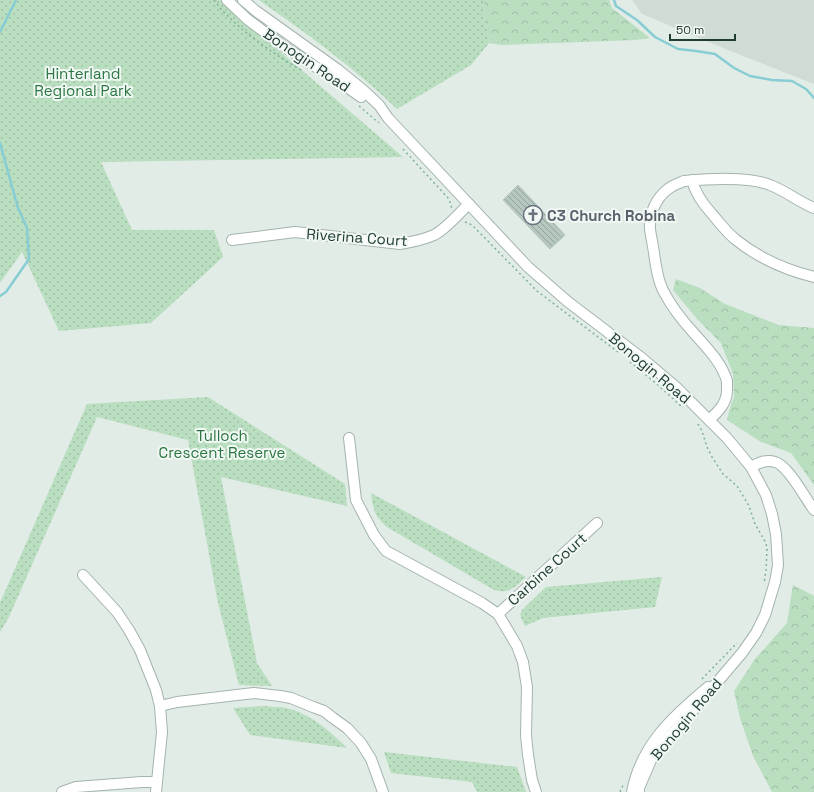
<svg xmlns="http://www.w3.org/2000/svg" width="814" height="792" viewBox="0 0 814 792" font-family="'Space Grotesk',sans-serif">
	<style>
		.built { fill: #cfdcd5 }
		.forest { fill: url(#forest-crowns) }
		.park { fill: url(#park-dots) }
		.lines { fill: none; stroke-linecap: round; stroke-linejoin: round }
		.stream { stroke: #87cdd3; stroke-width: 2.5 }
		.building { fill: url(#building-back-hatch); stroke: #b3c6bc }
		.minor-casing { stroke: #a4b4ad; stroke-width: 12 }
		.path { stroke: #80b09d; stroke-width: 1.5; stroke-dasharray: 2 3; stroke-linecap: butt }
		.minor { stroke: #fff; stroke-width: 10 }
		.labels { text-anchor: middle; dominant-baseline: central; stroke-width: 4; stroke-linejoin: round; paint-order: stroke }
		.street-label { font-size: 15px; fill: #213d33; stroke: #f1f8f4 }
		.park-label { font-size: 15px; fill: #2a7541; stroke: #f1f8f4 }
		.worship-label { font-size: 15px; font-weight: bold; fill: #5b616d; stroke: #f1f8f4; text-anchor: start }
	</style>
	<defs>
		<pattern id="forest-crowns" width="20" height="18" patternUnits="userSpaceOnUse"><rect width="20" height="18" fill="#b9dec0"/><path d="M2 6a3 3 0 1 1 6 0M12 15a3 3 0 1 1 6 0" fill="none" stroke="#9fbfa5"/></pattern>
		<pattern id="park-dots" width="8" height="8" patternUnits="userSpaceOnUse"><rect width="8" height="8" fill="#b9dec0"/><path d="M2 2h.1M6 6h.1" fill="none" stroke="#9fbfa5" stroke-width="1.8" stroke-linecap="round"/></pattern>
		<pattern id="building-back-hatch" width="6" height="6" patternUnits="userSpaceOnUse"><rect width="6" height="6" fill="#b6c7bf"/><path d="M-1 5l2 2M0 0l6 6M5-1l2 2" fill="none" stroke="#94a39c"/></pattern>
	</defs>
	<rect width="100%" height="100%" fill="#e1ece6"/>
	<path class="built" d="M632 0H814V84L728 50 642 14Z"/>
	<g class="forest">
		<path d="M483 0H609L612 8 650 38 636 40 502 45 489 43Z"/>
		<path d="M676 279 700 288 725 304 779 325 814 328V485L791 453 761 442 727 420 730 408 734 397 733 374 721 343 699 321 673 290Z"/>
		<path d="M793 585 814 596V792H772L753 756 740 718 734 691 755 659 787 623Z"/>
	</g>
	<g class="park">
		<path d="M0 0H220L403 157 101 162 132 230H214L223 257 151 323 59 331 22 252 0 283Z"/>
		<path d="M259 0H483L489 43 471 65 397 109C355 68 307 34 259 0Z"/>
		<path d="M208 397 345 484 347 506 221 477 257 663 272 686 239 685 218 603 188 440 97 417 9 617 0 632V603L87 404Z"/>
		<path d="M371 493 526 577C515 587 510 594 494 590L387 527C374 516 373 509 371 493Z"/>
		<path d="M662 577 655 607 543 618 525 626C523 621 518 615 522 610L546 587Z"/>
		<path d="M265 706C270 707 276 707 281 707 307 711 329 730 347 748L250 735 233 708Z"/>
		<path d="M384 752 517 767 526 792H477L472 782 391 773Z"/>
	</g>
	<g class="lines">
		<g class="stream">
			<path d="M614 0 616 6 637 20 655 37 678 49 696 51 715 54 734 68 750 76 772 80 792 81 806 89 814 98"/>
			<path d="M0 32 16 0"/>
			<path d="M0 143 18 208 27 228 29 259 6 292 0 296"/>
		</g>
	</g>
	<path class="building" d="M518 185 565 235 550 249 503 200Z"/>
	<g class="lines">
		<g class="minor-casing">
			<g id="minor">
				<path d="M227 0 247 19 286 48 344 85 361 97"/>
				<path d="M243 0 256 11 337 69 363 90 379 105 388 118 528 267 567 301 643 359 676 387 727 438 751 467 766 495 772 514 776 534 778 565 775 582 765 615 756 633 742 653 702 700 666 741 651 760 639 788V792"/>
				<path d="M692 180C695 193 703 204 712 214 719 222 726 232 735 239 757 257 786 270 814 277"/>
				<path d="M232 240 295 232 400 244C412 242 423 240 434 235 446 229 459 213 469 204"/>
				<path d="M709 420C719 411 727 403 727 390 727 387 727 383 727 381 721 361 705 346 692 331 682 320 672 307 665 294 658 282 656 267 654 253 653 245 651 237 650 229 649 214 656 198 668 189 673 185 679 183 684 181 708 179 749 176 770 185 786 191 799 202 814 208"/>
				<path d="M349 438 356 500 374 535 386 551 482 603 498 614 517 646 523 662 527 687 526 735 528 755 532 780 536 792"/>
				<path d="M751 467C758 463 766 459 775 462 788 465 805 498 814 510"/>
				<path d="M83 575 117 612 129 630 140 650 156 690 160 706 162 732 156 792"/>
				<path d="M498 614 597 523"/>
				<path d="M160 706 177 702 254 693 280 696 291 698 313 707 324 711 333 718 347 728 361 743 371 759 383 792"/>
				<path d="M62 792 76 787 142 782H157"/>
				<path d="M632 792C641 745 673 716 708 687"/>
			</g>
		</g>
		<g class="path">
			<path d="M214 0C218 5 221 10 226 14 247 36 277 56 303 71"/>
			<path d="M359 106 379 123"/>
			<path d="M403 149 424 172 449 199 452 209"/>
			<path d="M465 222 469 223 474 227 537 291 618 352"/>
			<path d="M630 362 658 385 683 408"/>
			<path d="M698 424 702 431 707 447 712 457 723 474 737 486 745 499 749 506 755 524 766 543 767 549 766 570 764 584"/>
			<path d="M702 679 737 643"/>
			<path d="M620 792 624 783"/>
		</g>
		<use href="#minor" class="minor"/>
	</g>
	<defs>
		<g id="church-ring" transform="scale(1)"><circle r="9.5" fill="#f1f8f4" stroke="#6b7280" stroke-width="1.5"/><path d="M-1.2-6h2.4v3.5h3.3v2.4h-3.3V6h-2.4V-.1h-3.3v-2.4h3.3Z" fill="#6b7280"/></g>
	</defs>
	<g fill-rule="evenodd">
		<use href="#church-ring" x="533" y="215"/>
	</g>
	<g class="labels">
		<g class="street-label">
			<text transform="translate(307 60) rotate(34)">Bonogin Road</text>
			<text transform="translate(357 237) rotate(4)">Riverina Court</text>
			<text transform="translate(650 368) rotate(40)">Bonogin Road</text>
			<text transform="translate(547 569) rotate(-42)">Carbine Court</text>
			<text transform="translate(686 719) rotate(-50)">Bonogin Road</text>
		</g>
		<g class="park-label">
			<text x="83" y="73">Hinterland<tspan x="83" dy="17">Regional Park</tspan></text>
			<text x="222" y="435">Tulloch<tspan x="222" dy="17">Crescent Reserve</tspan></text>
		</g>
		<g class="worship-label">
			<text x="547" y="215">C3 Church Robina</text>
		</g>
	</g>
	<path d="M670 34v6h65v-6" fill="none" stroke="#213d33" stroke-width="2"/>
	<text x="676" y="34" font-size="12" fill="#213d33" stroke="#f1f8f4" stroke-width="3" paint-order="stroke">50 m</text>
</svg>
